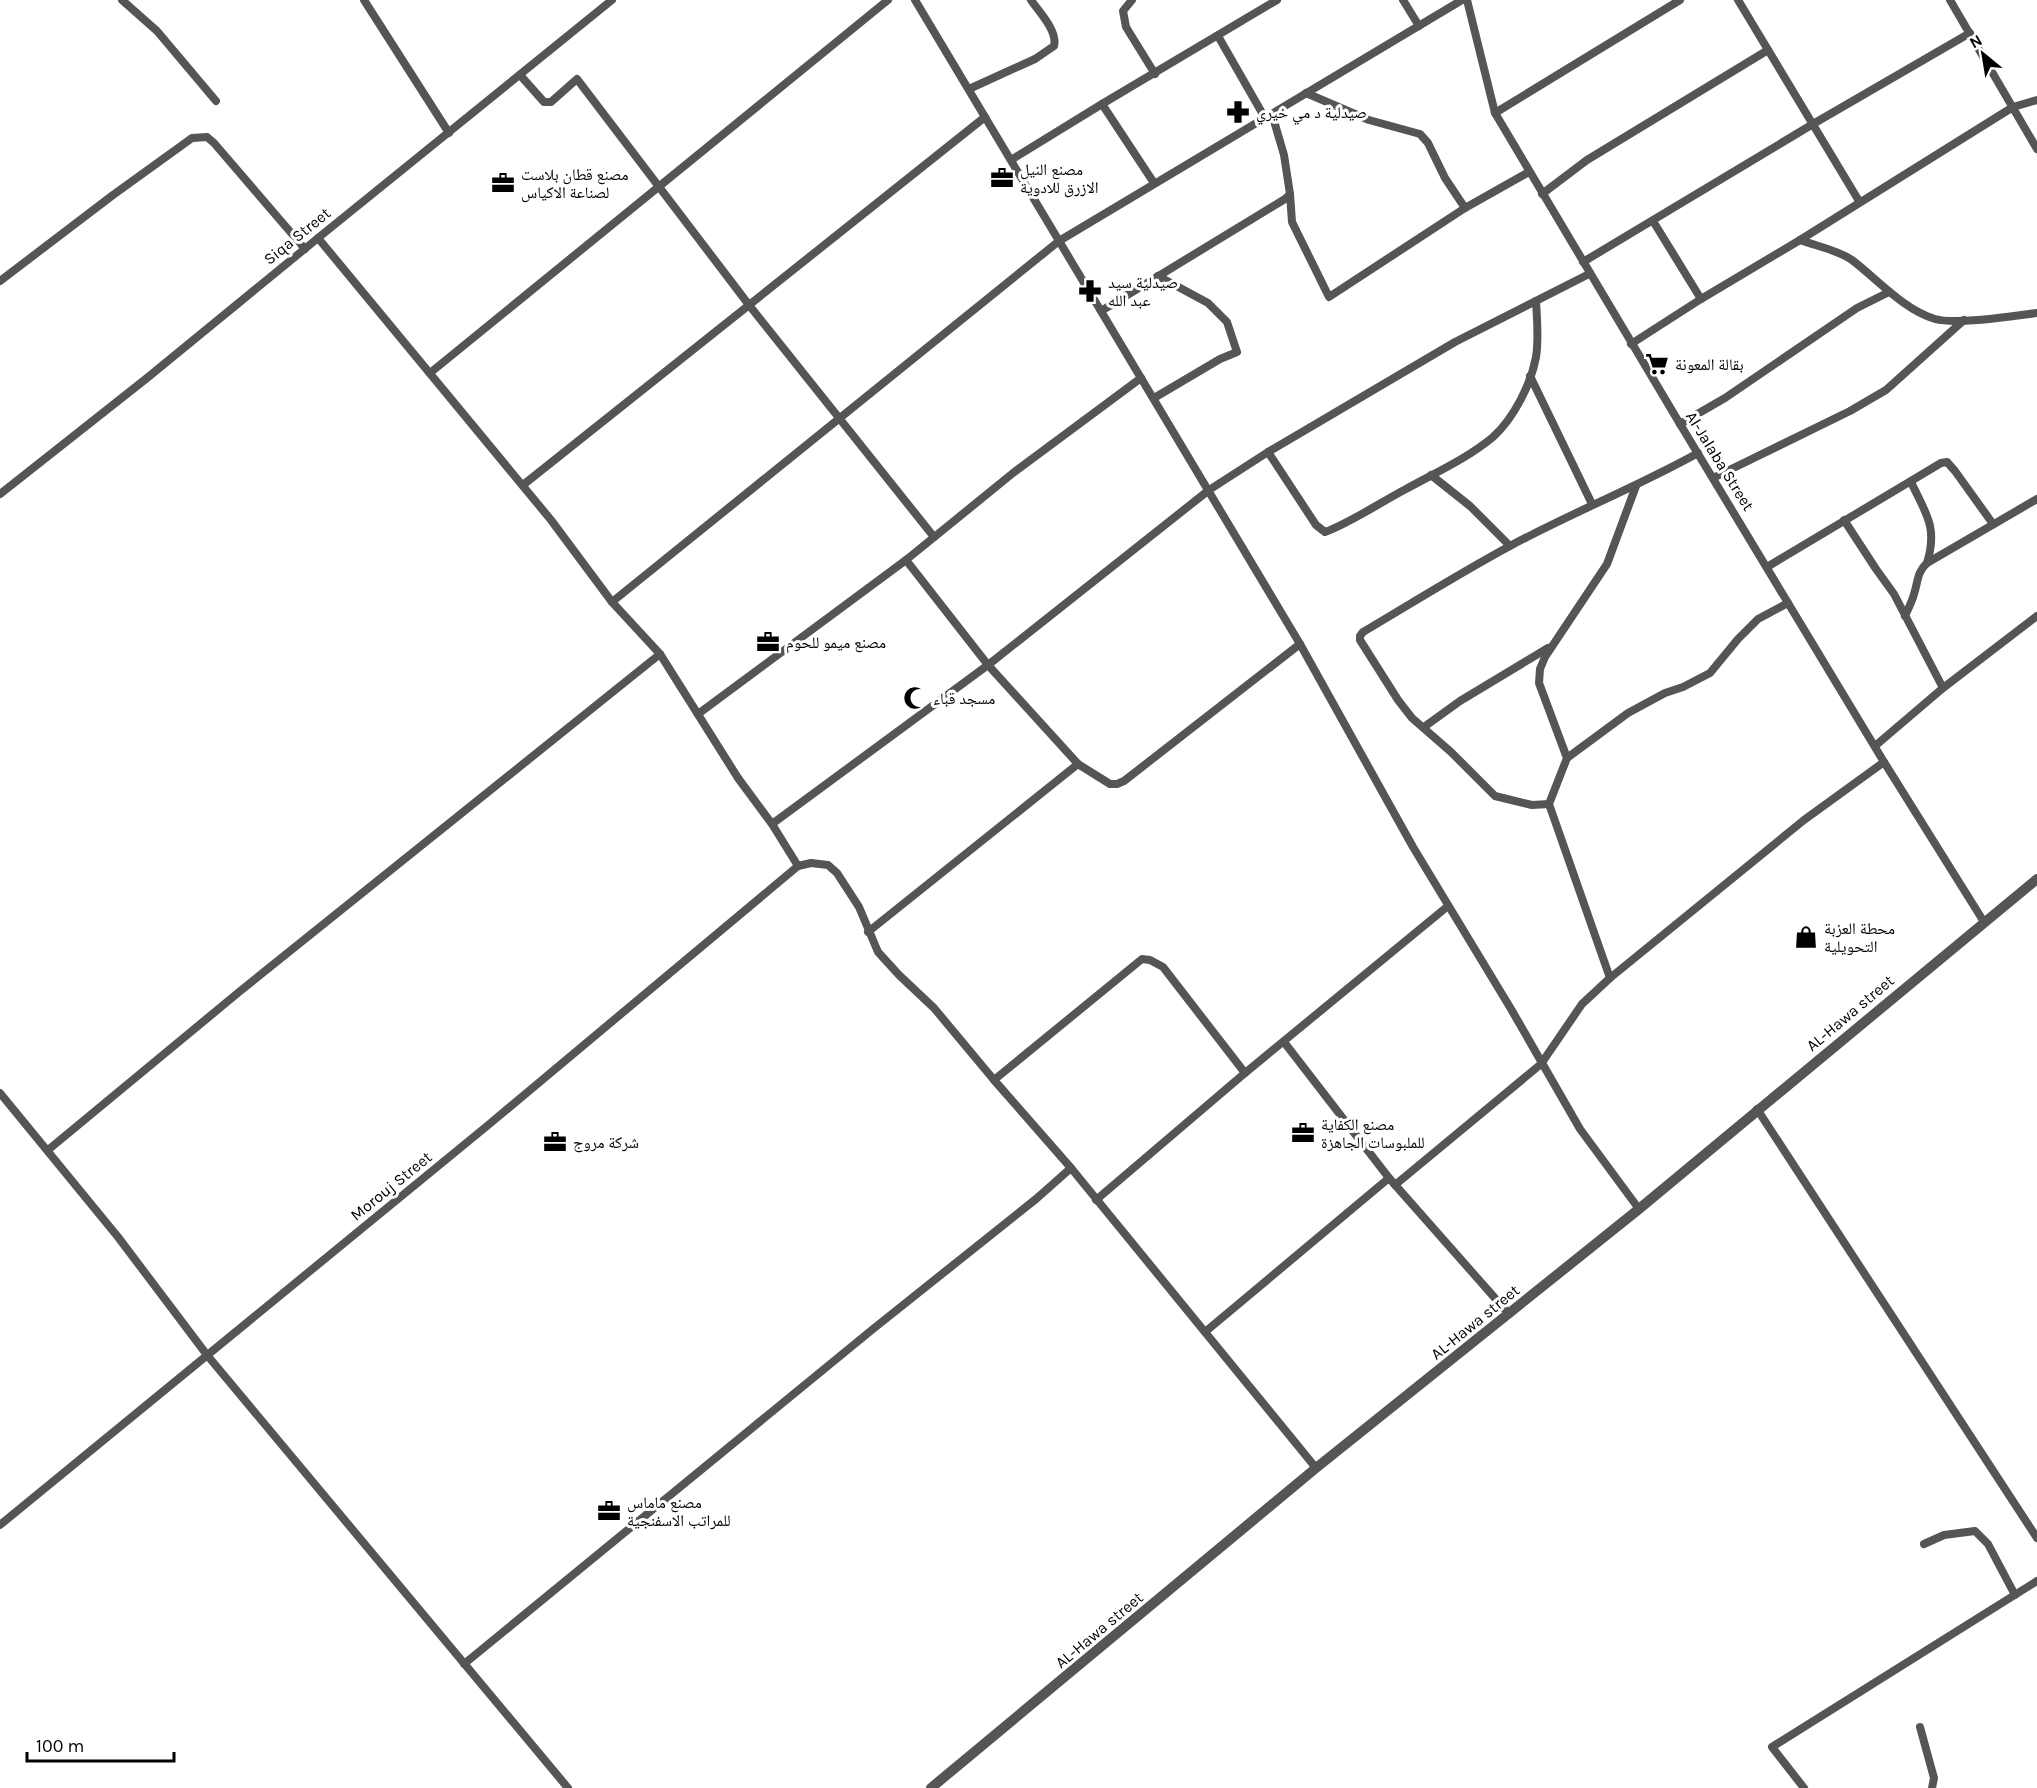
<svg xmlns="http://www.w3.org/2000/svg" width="2037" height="1788" viewBox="0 0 2037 1788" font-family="Karla,'Noto Naskh Arabic',sans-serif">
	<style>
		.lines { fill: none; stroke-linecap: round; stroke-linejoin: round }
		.minor { stroke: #555; stroke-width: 8 }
		.tertiary { stroke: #555; stroke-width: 10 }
		.labels { text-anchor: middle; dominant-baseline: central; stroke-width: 6; stroke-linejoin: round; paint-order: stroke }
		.poi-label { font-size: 16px; fill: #000; stroke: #fff; text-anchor: start }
		.street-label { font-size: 16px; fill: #000; stroke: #fff }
	</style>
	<rect width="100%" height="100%" fill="#fff"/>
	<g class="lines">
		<g class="minor">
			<path d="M122 0 157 31 216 101"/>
			<path d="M364 0 449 133"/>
			<path d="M915 0 1300 644 1413 847 1511 1009 1580 1129 1639 1209"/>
			<path d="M1132 0 1123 11 1126 27 1155 74"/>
			<path d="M1403 0 1419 26"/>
			<path d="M1467 0 1495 113 1680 424 1884 762 1984 922"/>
			<path d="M1738 0 1859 201"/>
			<path d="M1950 0 2037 149"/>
			<path d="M1218 36 1265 118"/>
			<path d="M520 75 544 102H551L577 79 749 305 934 537"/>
			<path d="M969 89 1035 59 1054 46C1058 31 1039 12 1031 0"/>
			<path d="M1306 93 1369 120 1420 134 1428 143 1445 178 1465 208 1529 172"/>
			<path d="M1102 104 1154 183"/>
			<path d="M1495 113 1680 0"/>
			<path d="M1011 160 1102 104 1277 0"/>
			<path d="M1290 194 1292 222 1329 297 1465 208"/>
			<path d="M1542 194 1587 160 1768 50"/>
			<path d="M1653 221 1701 299"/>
			<path d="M318 238 551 520 612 602 660 654 738 778 772 824 798 866 811 863 828 865 837 873 859 907 878 952 899 975 934 1008 994 1080 1071 1168 1316 1468"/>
			<path d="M1800 240C1816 246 1838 250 1852 260 1877 279 1904 310 1935 319 1957 325 2013 316 2037 313"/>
			<path d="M1583 262 1813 124 1970 33"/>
			<path d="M0 281 113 195 192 138 207 137 214 143 305 249"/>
			<path d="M1101 311 1285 199 1290 194 1284 155 1272 114"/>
			<path d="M1631 344 1701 299 1800 240 2013 107 2037 100"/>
			<path d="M430 373 888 0"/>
			<path d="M1530 376 1592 504"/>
			<path d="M1154 398 1220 359 1237 352 1227 322 1208 303 1158 276"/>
			<path d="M1680 424 1725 398 1857 308 1889 292"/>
			<path d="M1268 452 1316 525 1325 532C1350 523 1381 502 1406 489 1435 473 1468 458 1493 437 1514 418 1531 384 1536 357 1539 339 1537 320 1536 301"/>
			<path d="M1431 475 1470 506 1510 546"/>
			<path d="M1713 478 1850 411 1886 390 1964 320"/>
			<path d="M1911 482C1926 514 1938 527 1927 563"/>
			<path d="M523 485 985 117"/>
			<path d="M0 494 147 378 318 238 612 0"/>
			<path d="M1844 520 1876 569 1894 594 1943 688"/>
			<path d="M906 560 988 665 1078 764 1110 784H1117L1124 781 1300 644"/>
			<path d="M1767 567 1941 463 1947 462 1955 471 1993 524"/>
			<path d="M612 602 1059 241 1462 0"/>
			<path d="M1905 616C1908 609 1912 602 1914 594 1918 582 1917 572 1927 563L2037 499"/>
			<path d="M698 714 906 560 1013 473 1141 378"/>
			<path d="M1424 727 1460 701 1548 648"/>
			<path d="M1875 746 1943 688 2037 616"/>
			<path d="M1567 758 1539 683 1540 669 1545 657 1607 564 1636 486"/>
			<path d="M1549 804 1532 805 1495 796 1451 752 1412 718 1398 700 1360 640V636L1363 632C1412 603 1460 573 1510 546 1571 513 1637 487 1698 453"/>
			<path d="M772 824 988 665 1209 490 1268 452 1455 342 1589 274"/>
			<path d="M868 932 1078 764"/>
			<path d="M1610 978 1549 804 1567 758 1628 713 1665 693 1683 687 1710 673 1738 639 1758 619 1788 603"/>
			<path d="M1284 1042 1389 1178 1509 1314"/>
			<path d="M994 1080 1142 959 1150 960 1163 967 1245 1073"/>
			<path d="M0 1093 118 1237 207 1355 568 1788"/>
			<path d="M1757 1109 2037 1538"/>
			<path d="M48 1150 239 992 660 654"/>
			<path d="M1395 1185 1541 1064 1582 1004 1610 978 1804 820 1884 762"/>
			<path d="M1096 1200 1245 1073 1448 906"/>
			<path d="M1205 1332 1389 1178"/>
			<path d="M0 1525 487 1126 798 866"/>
			<path d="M1924 1544 1944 1535 1975 1531 1988 1544 2015 1595"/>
			<path d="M464 1664 873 1329 1036 1199 1071 1168"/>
			<path d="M1920 1727 1934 1778 1932 1788"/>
			<path d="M1804 1788 1772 1747 2037 1581"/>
		</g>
		<path class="tertiary" d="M931 1788 1316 1468 1639 1209 2037 879"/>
	</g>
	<defs>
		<g id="pharmacy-bare" transform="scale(1.8)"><path d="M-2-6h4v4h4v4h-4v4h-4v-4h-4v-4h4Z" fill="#000" stroke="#fff" stroke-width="2.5" paint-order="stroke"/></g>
		<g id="office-bare" transform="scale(1.8)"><path d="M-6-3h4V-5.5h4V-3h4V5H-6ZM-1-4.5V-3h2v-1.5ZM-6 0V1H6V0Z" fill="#000" stroke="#fff" stroke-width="2.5" paint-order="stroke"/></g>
		<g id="supermarket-bare" transform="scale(1.8)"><path d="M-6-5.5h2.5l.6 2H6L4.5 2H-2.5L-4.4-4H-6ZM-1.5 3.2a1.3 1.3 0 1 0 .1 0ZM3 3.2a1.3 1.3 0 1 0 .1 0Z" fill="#000" stroke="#fff" stroke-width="2.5" paint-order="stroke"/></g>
		<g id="mosque-bare" transform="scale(1.8)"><path d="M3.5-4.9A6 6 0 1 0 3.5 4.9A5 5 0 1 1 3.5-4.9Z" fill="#000" stroke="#fff" stroke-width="2.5" paint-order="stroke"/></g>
		<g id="shop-bare" transform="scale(1.8)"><path d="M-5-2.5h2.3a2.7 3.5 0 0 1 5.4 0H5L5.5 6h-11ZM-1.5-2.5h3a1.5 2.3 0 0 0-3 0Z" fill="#000" stroke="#fff" stroke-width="2.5" paint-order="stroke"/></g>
	</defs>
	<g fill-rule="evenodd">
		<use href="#pharmacy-bare" x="1238" y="112"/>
		<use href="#office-bare" x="1002" y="178"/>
		<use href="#office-bare" x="503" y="183"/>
		<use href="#pharmacy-bare" x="1090" y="291"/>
		<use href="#supermarket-bare" x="1657" y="364"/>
		<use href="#office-bare" x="768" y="642"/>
		<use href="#mosque-bare" x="915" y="698"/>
		<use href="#shop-bare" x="1806" y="937"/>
		<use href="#office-bare" x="1303" y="1133"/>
		<use href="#office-bare" x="555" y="1142"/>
		<use href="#office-bare" x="609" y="1511"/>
	</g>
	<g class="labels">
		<g class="poi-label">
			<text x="1256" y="112">صيدلية د مي خيري</text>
			<text x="1020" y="169">مصنع النيل<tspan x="1020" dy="18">الازرق للادوية</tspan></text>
			<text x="521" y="174">مصنع قطان بلاست<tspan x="521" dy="18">لصناعة الاكياس</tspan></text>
			<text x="1108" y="282">صيدلية سيد<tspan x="1108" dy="18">عبد الله</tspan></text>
			<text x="1675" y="364">بقالة المعونة</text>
			<text x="786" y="642">مصنع ميمو للحوم</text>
			<text x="933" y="698">مسجد قباء</text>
			<text x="1824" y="928">محطة العزبة<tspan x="1824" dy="18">التحويلية</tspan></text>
			<text x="1321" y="1124">مصنع الكفاية<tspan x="1321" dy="18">للملبوسات الجاهزة</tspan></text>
			<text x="573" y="1142">شركة مروج</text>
			<text x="627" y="1502">مصنع ماماس<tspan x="627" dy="18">للمراتب الاسفنجية</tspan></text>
		</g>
		<g class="street-label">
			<text transform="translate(297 236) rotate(-39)">Siqa Street</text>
			<text transform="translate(1720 461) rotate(58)">Al-Jalaba Street</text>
			<text transform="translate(1850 1013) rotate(-40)">AL-Hawa street</text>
			<text transform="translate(391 1186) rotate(-39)">Morouj Street</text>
			<text transform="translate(1475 1322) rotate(-39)">AL-Hawa street</text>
			<text transform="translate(1099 1630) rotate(-40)">AL-Hawa street</text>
		</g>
	</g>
	<g transform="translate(1983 54) rotate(330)" stroke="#ffffff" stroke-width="4.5" paint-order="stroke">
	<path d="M0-4.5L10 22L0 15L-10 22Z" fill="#000000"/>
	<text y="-9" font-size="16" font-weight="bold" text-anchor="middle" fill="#000000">N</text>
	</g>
	<path d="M27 1752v9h147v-9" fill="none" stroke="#000000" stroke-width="3"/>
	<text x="36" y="1752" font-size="18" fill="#000000" stroke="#ffffff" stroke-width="4.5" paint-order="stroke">100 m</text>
</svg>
